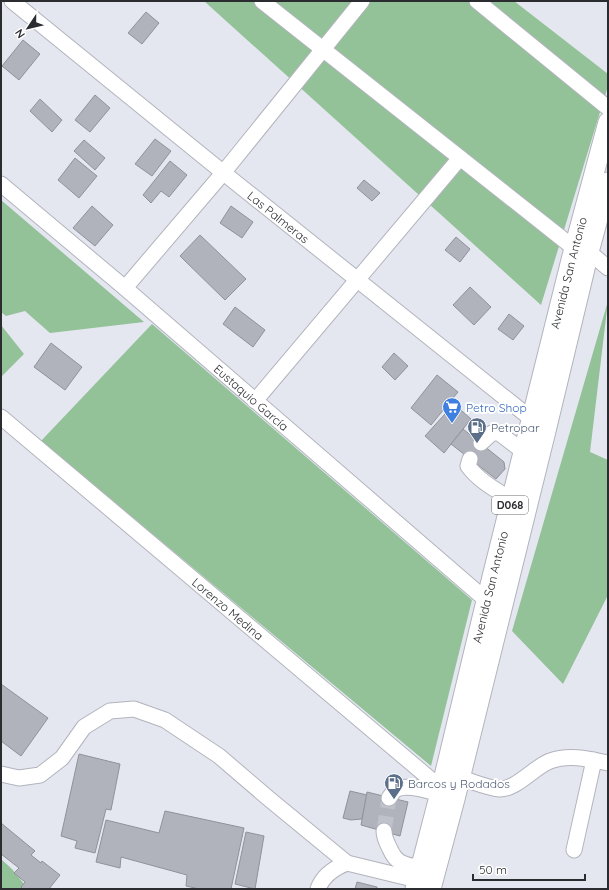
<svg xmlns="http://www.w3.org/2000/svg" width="609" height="890" viewBox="0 0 609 890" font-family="Quicksand,sans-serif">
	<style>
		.forest { fill: #93c198 }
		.building { fill: #b0b3bb; stroke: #90929a }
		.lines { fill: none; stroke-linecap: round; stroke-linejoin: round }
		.minor-tunnel { stroke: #bfc2ca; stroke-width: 15; stroke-dasharray: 15 8; stroke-linecap: butt }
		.minor-casing { stroke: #b2b4bd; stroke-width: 17 }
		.major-casing { stroke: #b2b4bd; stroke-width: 21 }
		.minor { stroke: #fff; stroke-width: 15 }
		.major { stroke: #fff; stroke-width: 19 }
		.labels { text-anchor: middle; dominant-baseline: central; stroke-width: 4; stroke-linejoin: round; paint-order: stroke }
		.shield { fill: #fff; stroke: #6b6b6e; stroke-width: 1 }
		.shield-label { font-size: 11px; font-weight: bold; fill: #2b2c30 }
		.street-label { font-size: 12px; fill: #2b2c30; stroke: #fff }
		.shop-label { font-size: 12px; fill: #366cbe; stroke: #fff; text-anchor: start }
		.service-label { font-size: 12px; fill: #4e5e75; stroke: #fff; text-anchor: start }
	</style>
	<rect width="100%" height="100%" fill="#e4e7f0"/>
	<g class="forest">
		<path d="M204 1H514L608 74V86L541 305Z"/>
		<path d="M1 200 144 322 50 333 25 311 6 316 1 312Z"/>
		<path d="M608 301 590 452 608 460V595L563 684 512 631Z"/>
		<path d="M152 324 472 600 431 766 41 441Z"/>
		<path d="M1 325 24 354 1 377Z"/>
		<path d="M1 859 12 869 28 889H1Z"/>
	</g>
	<g class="building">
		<path d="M146 12 159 23 142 44 128 33Z"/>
		<path d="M23 40 40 54 19 80 2 66Z"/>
		<path d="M95 95 110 108 90 132 75 120Z"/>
		<path d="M40 99 62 120 52 132 30 111Z"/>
		<path d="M155 139 171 151 152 176 135 164Z"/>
		<path d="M84 140 105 158 95 170 74 151Z"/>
		<path d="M75 158 97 176 79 198 58 180Z"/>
		<path d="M170 161 187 175 169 197 161 191 151 203 143 195Z"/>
		<path d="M364 180 380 193 372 201 357 188Z"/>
		<path d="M92 206 113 225 95 246 73 228Z"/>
		<path d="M231 206 253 222 242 238 220 223Z"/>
		<path d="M200 235 246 279 225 300 180 256Z"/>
		<path d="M456 237 470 249 460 262 445 250Z"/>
		<path d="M470 287 491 307 474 325 453 305Z"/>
		<path d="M235 307 265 330 253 347 223 324Z"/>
		<path d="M509 314 524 326 513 340 498 329Z"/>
		<path d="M51 343 82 367 65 390 34 367Z"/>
		<path d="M394 353 408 366 395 380 382 367Z"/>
		<path d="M437 375 458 392 431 425 411 408Z"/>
		<path d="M454 404 471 419 444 453 425 436Z"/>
		<path d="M463 429 504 462 505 469 496 479 451 444Z"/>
		<path d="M1 684 48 718 21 756 1 741Z"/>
		<path d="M79 754 120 764 111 810 106 809 95 853 75 848 77 841 61 836Z"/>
		<path d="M350 791 367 795 362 819 351 820 343 818Z"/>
		<path d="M367 792 408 802 400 836 361 825Z"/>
		<path d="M165 811 244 828 231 889H199L186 886 187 875 121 857 120 868 96 862 106 820 159 833Z"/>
		<path d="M1 823 35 851 31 855 41 863 42 861 60 875 49 889H23L21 887 25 882 14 873 19 868 1 854Z"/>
		<path d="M246 832 264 836 255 889 235 884Z"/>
		<path d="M357 882 377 887V889H355Z"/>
	</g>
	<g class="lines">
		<path class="minor-tunnel" d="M384 831 389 798"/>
		<g class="minor-casing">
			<g id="minor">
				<path id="s1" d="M12 1 220 170 539 425"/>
				<path d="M262 1 574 248 589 252 608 268"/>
				<path d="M477 1 608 108"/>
				<path id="s2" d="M1 184 125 288 493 606"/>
				<path d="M125 288 223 173 362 1"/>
				<path d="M255 401 460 158"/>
				<path id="s3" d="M1 417 448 794"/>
				<path d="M481 443 492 433H499L524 452"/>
				<path d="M470 459 468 466C479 481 496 490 512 500"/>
				<path d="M1 774 19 778 40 775 62 758 84 727 110 711 134 709 165 720 219 756 268 798 347 863"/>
				<path d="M460 778C472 781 487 788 499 789 516 790 534 767 550 761 569 754 589 759 608 763"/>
				<path d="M389 798C391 795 393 792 395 790 406 783 429 791 440 794"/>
				<path d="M384 831C384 838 387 843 390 849 397 865 405 864 420 868"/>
				<path d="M574 850 594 760"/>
				<path d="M318 889C323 875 334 868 347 863L417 880"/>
			</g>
		</g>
		<g class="major-casing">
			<g id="major">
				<path id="s4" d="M415 889 441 789 486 601 574 248 608 122"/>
				<path d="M431 889 455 799 546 431 589 252 608 182"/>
			</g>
		</g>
		<use href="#minor" class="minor"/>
		<use href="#major" class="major"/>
	</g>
	<defs>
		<g id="supermarket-pin" transform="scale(1)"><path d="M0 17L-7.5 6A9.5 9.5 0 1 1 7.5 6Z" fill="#3f7fe0" stroke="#fff"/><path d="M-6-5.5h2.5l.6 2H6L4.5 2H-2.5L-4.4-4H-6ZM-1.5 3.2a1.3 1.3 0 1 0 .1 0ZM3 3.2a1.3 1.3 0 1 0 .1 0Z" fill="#fff"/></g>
		<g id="fuel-pin" transform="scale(1)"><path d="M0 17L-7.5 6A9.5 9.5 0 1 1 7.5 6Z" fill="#5c6f8a" stroke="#fff"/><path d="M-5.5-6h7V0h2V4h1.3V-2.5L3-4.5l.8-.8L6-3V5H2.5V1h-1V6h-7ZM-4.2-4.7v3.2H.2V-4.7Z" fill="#fff"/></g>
	</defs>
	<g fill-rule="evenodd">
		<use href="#supermarket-pin" x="452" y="407"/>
		<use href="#fuel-pin" x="477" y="427"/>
		<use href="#fuel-pin" x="394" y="783"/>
	</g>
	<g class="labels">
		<rect class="shield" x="492" y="496" width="36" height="18" rx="3"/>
		<g class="shield-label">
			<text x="510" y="505">D068</text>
		</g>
		<g class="street-label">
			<text stroke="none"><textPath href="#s1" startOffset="343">Las Palmeras</textPath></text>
			<text stroke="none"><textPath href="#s4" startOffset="635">Avenida San Antonio</textPath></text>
			<text stroke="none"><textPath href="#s2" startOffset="329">Eustaquio García</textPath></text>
			<text stroke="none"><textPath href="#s4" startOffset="311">Avenida San Antonio</textPath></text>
			<text stroke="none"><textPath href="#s3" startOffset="297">Lorenzo Medina</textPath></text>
		</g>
		<g class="shop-label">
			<text x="466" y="407">Petro Shop</text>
		</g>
		<g class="service-label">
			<text x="491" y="427">Petropar</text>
			<text x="408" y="783">Barcos y Rodados</text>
		</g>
	</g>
	<rect width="609" height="890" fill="none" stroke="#2b2c30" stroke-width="4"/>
	<g transform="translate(28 28) rotate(235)" stroke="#ffffff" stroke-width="3" paint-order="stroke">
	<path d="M0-3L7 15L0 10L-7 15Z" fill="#2b2c30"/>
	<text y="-6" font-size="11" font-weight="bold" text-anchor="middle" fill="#2b2c30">N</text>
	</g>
	<path d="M473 874v6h112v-6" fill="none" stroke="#2b2c30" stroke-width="2"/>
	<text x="479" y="874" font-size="12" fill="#2b2c30" stroke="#ffffff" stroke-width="3" paint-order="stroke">50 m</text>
</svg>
